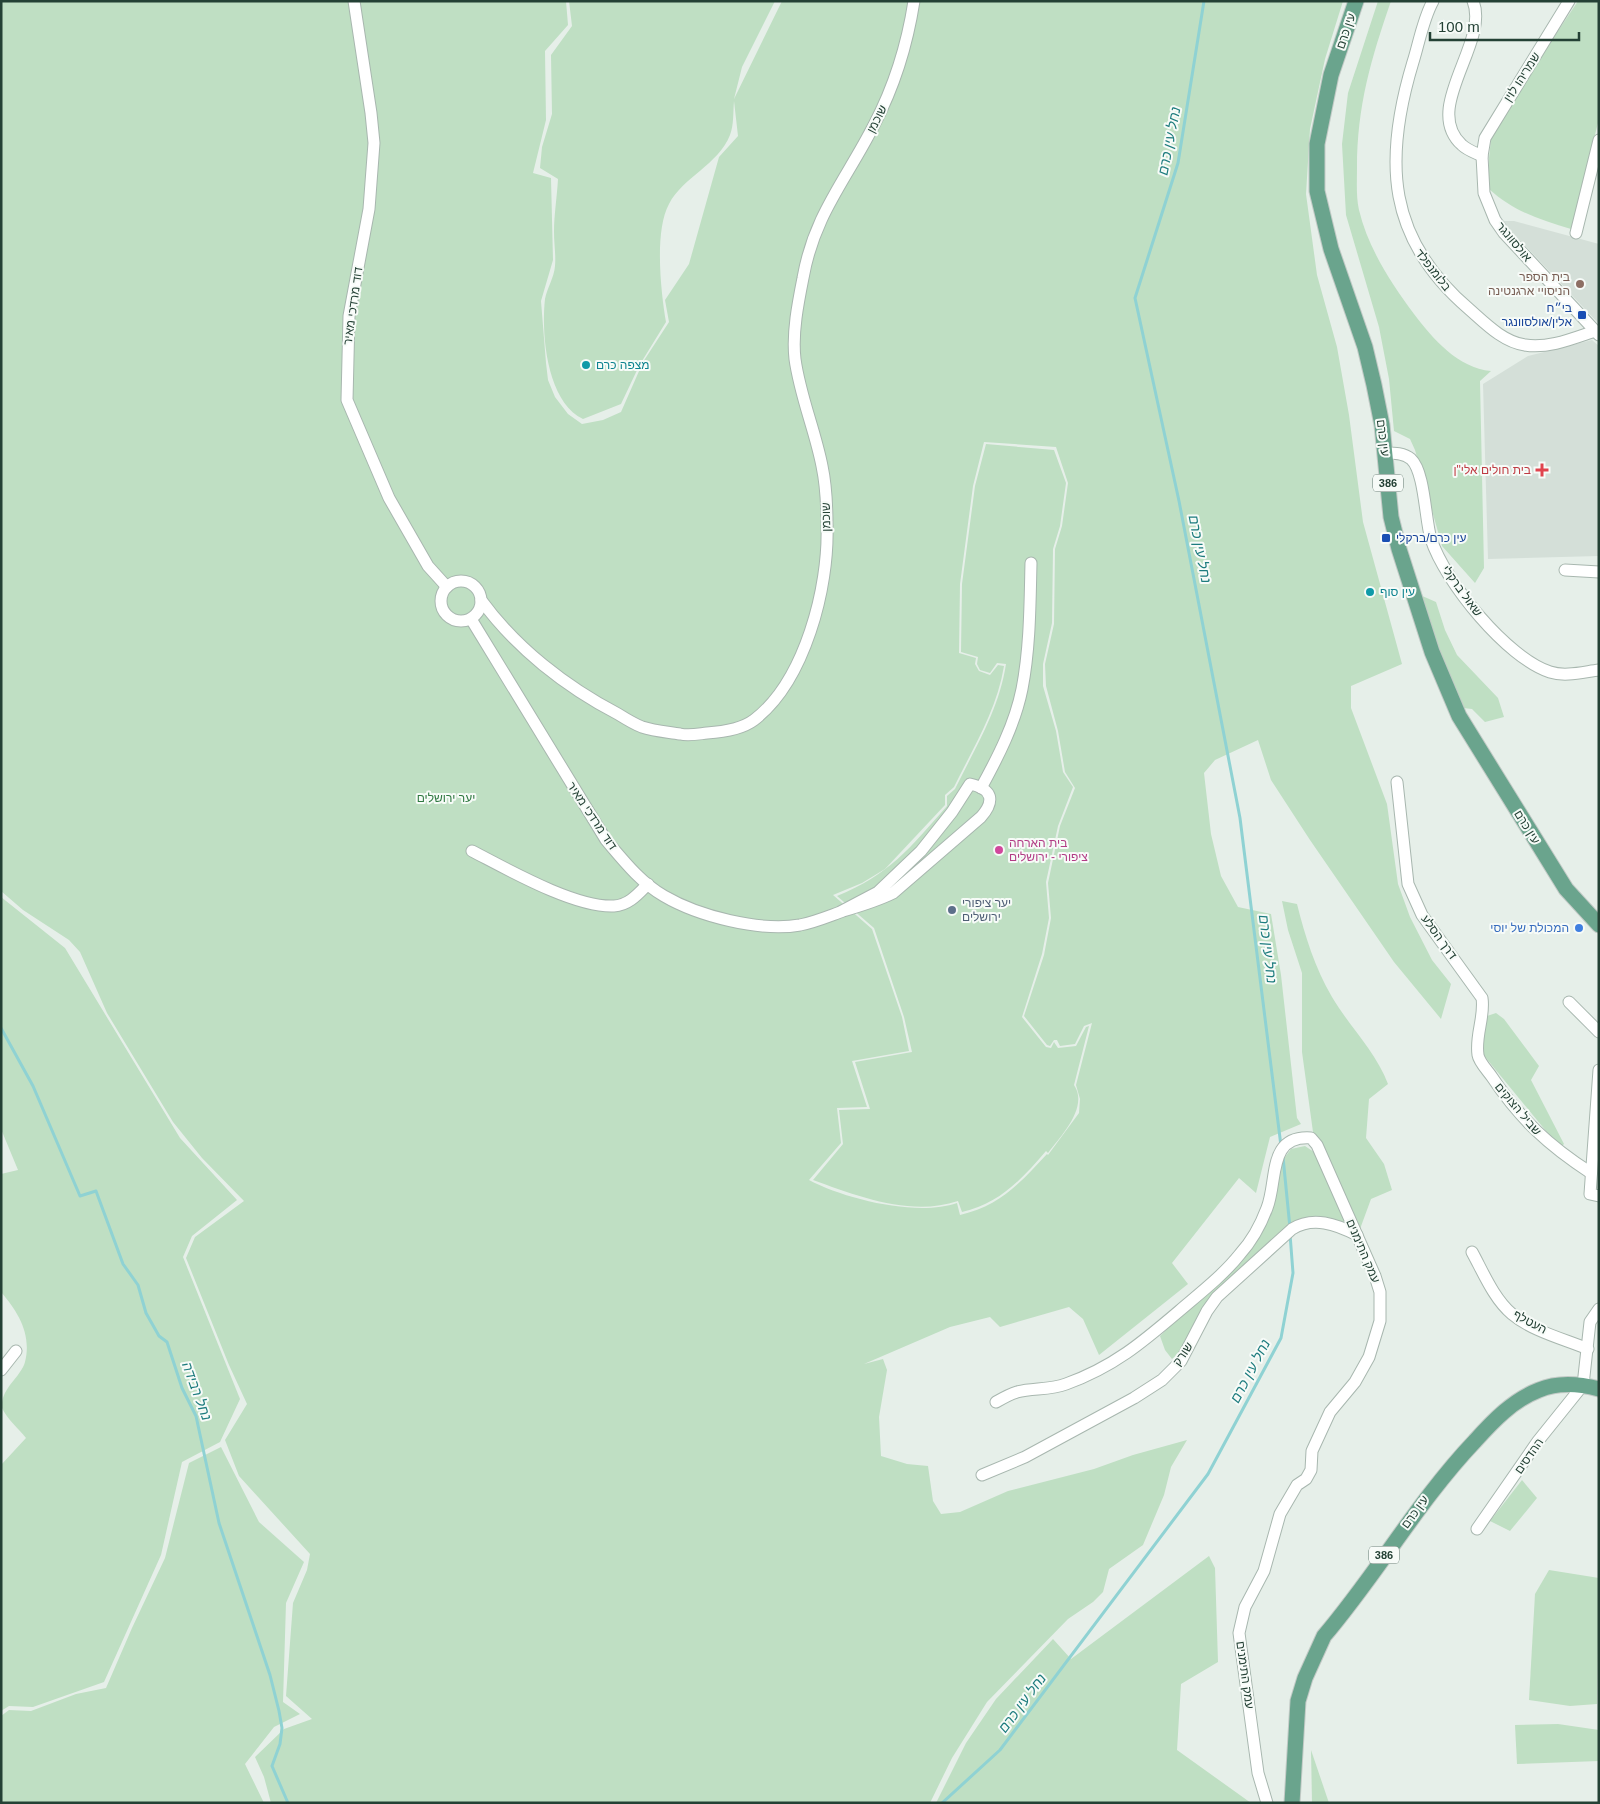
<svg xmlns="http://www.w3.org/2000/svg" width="1600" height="1804" viewBox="0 0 1600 1804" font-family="Helvetica,'Noto Sans Hebrew',sans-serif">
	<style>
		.built { fill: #d4dfd8 }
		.green { fill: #bfdfc3; fill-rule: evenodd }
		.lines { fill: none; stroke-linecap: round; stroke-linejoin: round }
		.stream { stroke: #8fd2d3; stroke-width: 3 }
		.minor-casing { stroke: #a8b7af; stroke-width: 13 }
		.major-casing { stroke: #c2cac6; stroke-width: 17 }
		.minor { stroke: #fff; stroke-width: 11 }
		.major { stroke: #6aa48d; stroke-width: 15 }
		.education-dot { fill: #8d6e63; stroke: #f7fbf8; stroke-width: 2 }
		.transit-dot { fill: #1a4fb4; stroke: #f7fbf8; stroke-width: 2 }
		.culture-dot { fill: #0f9aa8; stroke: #f7fbf8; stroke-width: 2 }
		.health-dot { fill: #e0444e; stroke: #f7fbf8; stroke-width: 2 }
		.hotel-dot { fill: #d1479c; stroke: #f7fbf8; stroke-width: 2 }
		.service-dot { fill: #5c6f8a; stroke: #f7fbf8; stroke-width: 2 }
		.shop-dot { fill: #3f7fe0; stroke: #f7fbf8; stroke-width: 2 }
		.labels { text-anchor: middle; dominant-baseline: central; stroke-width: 4; stroke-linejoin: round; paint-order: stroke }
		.shield { fill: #f7fbf8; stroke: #637970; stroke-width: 1 }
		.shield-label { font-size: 11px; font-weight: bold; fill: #244135 }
		.street-label { font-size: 12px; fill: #244135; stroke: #f7fbf8 }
		.education-label { font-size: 12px; fill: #785e54; stroke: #f7fbf8; text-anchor: end }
		.transit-label { font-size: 12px; fill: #164399; stroke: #f7fbf8; text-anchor: end }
		.culture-label { font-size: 12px; fill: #0d838f; stroke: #f7fbf8; text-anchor: start }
		.health-label { font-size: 12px; fill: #be3a42; stroke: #f7fbf8; text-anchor: end }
		.park-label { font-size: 12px; fill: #2e7840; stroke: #f7fbf8 }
		.hotel-label { font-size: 12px; fill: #b23c85; stroke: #f7fbf8; text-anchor: start }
		.service-label { font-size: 12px; fill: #4e5e75; stroke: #f7fbf8; text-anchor: start }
		.shop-label { font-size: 12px; fill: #366cbe; stroke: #f7fbf8; text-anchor: end }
		.water-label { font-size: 14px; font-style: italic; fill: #1d7c7e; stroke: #f7fbf8 }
	</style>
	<rect width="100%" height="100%" fill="#e6efe9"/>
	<g class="built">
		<path d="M1502 221H1514L1599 244V324Z"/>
		<path d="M1592 340 1599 346V556L1488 559 1483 384 1528 356Z"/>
	</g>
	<g class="green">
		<path d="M1 1H566L568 25 545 51 546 120 533 173 551 178 553 260 541 301 546 363 548 380 555 397 568 414 582 424 603 420 621 412 643 362 669 322 665 300 689 264 719 157 738 136 734 101C733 112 734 125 730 135 718 165 683 177 669 204 654 231 661 293 666 322L639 366 621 404 583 419C547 402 541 335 545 299 547 288 554 278 555 266 556 255 554 244 554 232 554 215 557 197 558 179L540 168 542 147 552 114 551 55 572 26 569 1H775L742 67 734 99 782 1H1343L1325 59 1310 129 1306 194 1317 275 1337 347 1349 415 1363 522 1402 664 1351 686V708L1387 804 1398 884 1410 917 1432 960 1451 984 1441 1019 1394 962 1310 840 1271 780 1258 740 1215 760 1204 773 1211 834 1221 876 1238 907 1271 914 1281 975 1297 1118 1301 1124 1270 1137 1256 1193 1239 1178 1172 1263 1188 1284 1099 1355 1083 1319 1069 1307 1000 1327 990 1317 950 1327 864 1364 883 1359 887 1370 879 1417 881 1456 907 1464 928 1466 933 1501 941 1514 960 1512 1008 1491 1094 1469 1133 1455 1187 1440 1171 1467 1164 1495 1143 1545 1109 1569 1103 1592 1093 1602 1068 1619 987 1702 952 1758 930 1803H271L264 1777 255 1757 284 1729 312 1719 286 1696 293 1603 307 1570 310 1554 239 1476 225 1440 247 1404 229 1365 186 1258 195 1237 244 1201 202 1158 173 1122 107 1013 80 952 69 940 23 910 1 891ZM984 442 1056 447 1068 483 1062 526 1055 549 1054 624 1045 664 1046 686 1058 731 1065 772 1075 788 1060 826 1048 883 1051 918 1044 955 1024 1016 1047 1045 1050 1046 1054 1040H1057L1060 1046 1075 1044 1084 1026 1092 1023 1076 1085 1080 1099 1079 1113 1048 1155 1047 1154C1020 1183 1000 1206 960 1215L957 1203C917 1217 845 1199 809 1180L841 1143 837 1108 867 1107 852 1061 909 1051 902 1017 872 929 833 895 862 883 885 869 945 805V795L954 787C973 748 997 710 1004 666L998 665 990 675 979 671 975 664 976 658 959 653 960 584 973 486Z"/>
		<path d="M1378 1H1391C1371 59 1357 106 1357 168 1357 182 1356 197 1359 210 1368 248 1391 283 1414 314 1433 339 1458 368 1491 371L1480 381 1484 568 1475 583 1442 546 1415 450 1410 439 1394 431 1389 379 1379 327 1346 215 1342 144 1348 93Z"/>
		<path d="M1578 1H1599V119L1571 229C1540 220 1513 211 1489 189V158L1491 139 1505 110Z"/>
		<path d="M986 444 1054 450 1066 483 1060 526 1053 549 1052 623 1043 664V686L1056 731 1063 772 1073 787 1058 826 1046 882 1049 918 1042 954 1022 1017 1046 1047 1051 1048 1054 1042 1058 1048 1076 1046 1086 1027 1089 1026 1074 1085C1089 1107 1061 1136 1048 1153L1046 1151C1022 1179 999 1204 962 1212L958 1201C911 1217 857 1196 813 1180L843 1144 839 1110 870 1109 855 1062 912 1052 904 1017 874 928 837 896C889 875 910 848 947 806V796L955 789C975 748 999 710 1006 664L997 663 990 673 980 670 977 664 978 657 961 652 962 584 975 486Z"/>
		<path d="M1420 595 1436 602 1445 630 1457 655 1498 698 1504 717 1485 722 1472 709 1463 708 1447 673Z"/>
		<path d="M1 897 65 948 180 1138 237 1200 192 1236 183 1257 240 1399 220 1442 182 1462 161 1555 104 1682 33 1707 9 1706 1 1711V1465L26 1438C19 1429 7 1419 2 1408 0 1389 21 1377 25 1362 32 1334 18 1312 1 1292V1174L18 1170 1 1129Z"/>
		<path d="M1282 901 1297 904C1305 936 1315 968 1332 997 1349 1026 1376 1052 1388 1084L1369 1099 1366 1138 1384 1164 1392 1190 1371 1199 1360 1229 1313 1132 1302 1052V973L1288 930Z"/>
		<path d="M1496 1013 1504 1019 1539 1066 1531 1080 1564 1144 1560 1148 1481 1052 1487 1016Z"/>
		<path d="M1305 1146 1314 1152 1347 1224C1324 1219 1312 1214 1289 1224L1214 1296 1182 1350 1172 1359 1165 1350 1160 1336 1250 1248 1282 1161 1291 1149Z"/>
		<path d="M221 1447 259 1522 304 1562 286 1603 283 1702 300 1714 274 1727 245 1764 264 1803H1V1716L9 1710 31 1711 76 1694 106 1688 132 1628 165 1558 189 1463Z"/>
		<path d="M1522 1480 1537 1498 1510 1531 1490 1521Z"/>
		<path d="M1209 1556 1215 1568 1218 1662 1181 1684 1177 1750 1251 1803H936L966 1743 996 1699 1053 1639 1071 1659Z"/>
		<path d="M1549 1570 1599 1578 1597 1704 1570 1706 1529 1700 1535 1594Z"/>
		<path d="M1558 1724 1599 1730V1761L1517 1764 1515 1725Z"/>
		<path d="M1311 1750 1329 1803H1312Z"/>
	</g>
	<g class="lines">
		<g class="stream">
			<path d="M1204 1 1178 163 1135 298 1179 501 1240 818 1281 1146"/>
			<path d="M1 1028 33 1086 80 1196 96 1191 123 1264 138 1285 146 1313 159 1336 167 1342 182 1388 196 1416 219 1523 270 1675 279 1711 282 1728 280 1744 272 1766 288 1803"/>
			<path d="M1283 1157 1290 1228"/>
			<path d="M942 1803 1000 1750 1208 1474 1281 1338 1293 1273 1290 1234"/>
		</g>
		<g class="minor-casing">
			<g id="minor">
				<path d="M354 1 371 113 374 143 369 209 349 316 347 400 389 498 428 566 447 587"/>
				<path d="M1433 1C1423 19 1419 43 1413 62 1383 161 1387 239 1469 309 1485 323 1503 342 1525 345 1548 349 1574 338 1595 331"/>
				<path d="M1473 1C1490 43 1421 108 1462 145 1467 150 1476 153 1482 156"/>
				<path d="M1569 1 1485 138 1482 156 1484 193 1495 220 1504 233 1599 335"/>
				<path d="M1576 233 1599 140"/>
				<path d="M1386 453C1394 453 1404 453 1411 459 1425 472 1425 520 1431 539 1445 582 1507 658 1550 672 1565 677 1583 672 1599 670"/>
				<path d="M1565 570 1599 572"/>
				<circle cx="461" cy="601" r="20"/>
				<path d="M481 600C516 648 566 687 618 714 626 719 634 724 642 727 654 731 668 732 680 734 689 736 698 734 707 733 722 732 742 729 754 720 805 681 829 587 827 526 827 506 826 485 822 466 815 430 800 396 795 359 792 333 798 303 803 278 814 215 846 180 874 125 895 85 907 46 914 1"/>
				<path d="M471 619 606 840C623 860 641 883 664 896 698 916 760 932 800 925 815 922 829 916 843 911 860 906 877 901 893 893L981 817C995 801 993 789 970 784L952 812 921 851 878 892 840 912"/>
				<path d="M1397 782 1408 884 1422 915 1482 998C1485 1017 1475 1035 1478 1055 1479 1062 1488 1071 1492 1077 1520 1119 1549 1146 1591 1173"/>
				<path d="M981 788C998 757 1015 724 1022 689 1030 648 1030 605 1031 563"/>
				<path d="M472 851C507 869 575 908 614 906 629 905 638 894 648 884"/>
				<path d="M1569 1002 1599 1032"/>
				<path d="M1599 1070 1590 1194 1599 1196"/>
				<path d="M1472 1252C1483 1272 1494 1299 1512 1314 1532 1331 1564 1339 1588 1349"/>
				<path d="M1 1370 16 1351"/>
				<path d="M996 1402C1003 1398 1010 1394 1017 1392 1033 1388 1050 1390 1066 1384 1116 1366 1145 1340 1185 1306 1204 1290 1225 1273 1240 1254 1251 1242 1261 1224 1267 1208 1278 1180 1267 1135 1311 1138L1317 1145 1375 1276 1380 1292V1321L1369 1357 1355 1382 1330 1412 1312 1451 1311 1470 1306 1479 1297 1485 1280 1514 1264 1571 1245 1607 1239 1633 1258 1773 1267 1803"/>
				<path d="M982 1475 1025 1457 1134 1398 1162 1380 1181 1361 1207 1311 1217 1297 1292 1229C1313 1216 1336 1224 1357 1235"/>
				<path d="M1477 1529 1538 1441 1583 1385 1590 1322 1599 1309"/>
			</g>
		</g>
		<g class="major-casing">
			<g id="major">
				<path d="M1356 1 1331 75 1317 144V191L1331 249 1365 347 1374 385 1382 425 1391 517 1399 549 1432 652 1459 716 1566 889 1599 925"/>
				<path d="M1292 1803 1298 1701 1305 1678 1324 1636C1377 1574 1418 1501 1475 1441 1493 1421 1513 1400 1539 1390 1558 1382 1580 1384 1599 1389"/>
			</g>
		</g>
		<use href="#minor" class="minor"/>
		<use href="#major" class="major"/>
	</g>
	<circle class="education-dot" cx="1580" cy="284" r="5"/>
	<g class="transit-dot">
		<rect x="1577" y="310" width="10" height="10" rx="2.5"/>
		<rect x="1381" y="533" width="10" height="10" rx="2.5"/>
	</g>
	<g class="culture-dot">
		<circle cx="586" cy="365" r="5"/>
		<circle cx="1370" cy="592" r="5"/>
	</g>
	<path class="health-dot" d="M1539.5 462.5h5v5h5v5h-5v5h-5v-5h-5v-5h5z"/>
	<circle class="hotel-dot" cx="999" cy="850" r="5"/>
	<circle class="service-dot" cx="952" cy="910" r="5"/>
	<circle class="shop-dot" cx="1579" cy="928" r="5"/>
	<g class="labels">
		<g class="shield">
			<rect x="1373" y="474.5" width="30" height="17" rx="4"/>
			<rect x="1369" y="1546.5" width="30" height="17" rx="4"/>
		</g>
		<g class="shield-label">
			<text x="1388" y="483">386</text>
			<text x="1384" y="1555">386</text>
		</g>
		<g class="street-label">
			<text transform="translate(1346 31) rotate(-71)">עין כרם</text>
			<text transform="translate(1522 77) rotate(-57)">שמריהו לוין</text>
			<text transform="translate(877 119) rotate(-63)">שוכמן</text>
			<text transform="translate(1514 242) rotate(50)">אולסוונגר</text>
			<text transform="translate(1433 270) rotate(52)">בלומנפלד</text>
			<text transform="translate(353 306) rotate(-82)">דוד מרדכי מאיר</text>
			<text transform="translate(1383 438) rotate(83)">עין כרם</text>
			<text transform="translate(826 517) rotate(-91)">שוכמן</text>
			<text transform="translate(1462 591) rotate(54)">שאול ברקלי</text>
			<text transform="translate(592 816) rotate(56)">דוד מרדכי מאיר</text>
			<text transform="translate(1527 827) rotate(58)">עין כרם</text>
			<text transform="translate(1439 937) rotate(54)">דרך הסלע</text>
			<text transform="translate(1518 1109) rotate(50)">שביל הצוקים</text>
			<text transform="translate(1363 1251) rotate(67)">עמק התימנים</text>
			<text transform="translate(1530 1322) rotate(28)">העטלף</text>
			<text transform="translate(1183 1354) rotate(-55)">שורק</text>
			<text transform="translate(1529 1456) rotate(-55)">ההדסים</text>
			<text transform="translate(1415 1512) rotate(-54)">עין כרם</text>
			<text transform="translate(1245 1675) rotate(82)">עמק התימנים</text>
		</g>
		<g class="education-label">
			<text x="1570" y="277">בית הספר<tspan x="1570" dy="14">הניסויי ארגנטינה</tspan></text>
		</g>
		<g class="transit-label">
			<text x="1572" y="308">בי״ח<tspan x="1572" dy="14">אלין/אולסוונגר</tspan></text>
			<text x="1396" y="538" text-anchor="start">עין כרם/ברקלי</text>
		</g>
		<g class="culture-label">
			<text x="596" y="365">מצפה כרם</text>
			<text x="1380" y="592">עין סוף</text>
		</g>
		<g class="health-label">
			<text x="1531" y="470">בית חולים אלי"ן</text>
		</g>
		<g class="park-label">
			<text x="446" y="798">יער ירושלים</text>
		</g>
		<g class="hotel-label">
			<text x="1009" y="843">בית הארחה<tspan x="1009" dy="14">ציפורי - ירושלים</tspan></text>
		</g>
		<g class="service-label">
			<text x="962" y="903">יער ציפורי<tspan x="962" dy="14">ירושלים</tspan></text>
		</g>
		<g class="shop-label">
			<text x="1569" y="928">המכולת של יוסי</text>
		</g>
		<g class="water-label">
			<text transform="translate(1169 141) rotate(-79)">נחל עין כרם</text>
			<text transform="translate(1200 549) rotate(79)">נחל עין כרם</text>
			<text transform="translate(1268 949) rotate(83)">נחל עין כרם</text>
			<text transform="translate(1250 1371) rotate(-62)">נחל עין כרם</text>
			<text transform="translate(197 1391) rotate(70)">נחל רבידה</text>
			<text transform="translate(1022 1703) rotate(-53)">נחל עין כרם</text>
		</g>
	</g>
	<rect width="1600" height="1804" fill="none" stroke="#244135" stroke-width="5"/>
	<path d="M1430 32v8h149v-8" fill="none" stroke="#244135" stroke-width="2.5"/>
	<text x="1438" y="32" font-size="15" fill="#244135" stroke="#f7fbf8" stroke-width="4" paint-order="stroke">100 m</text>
</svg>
